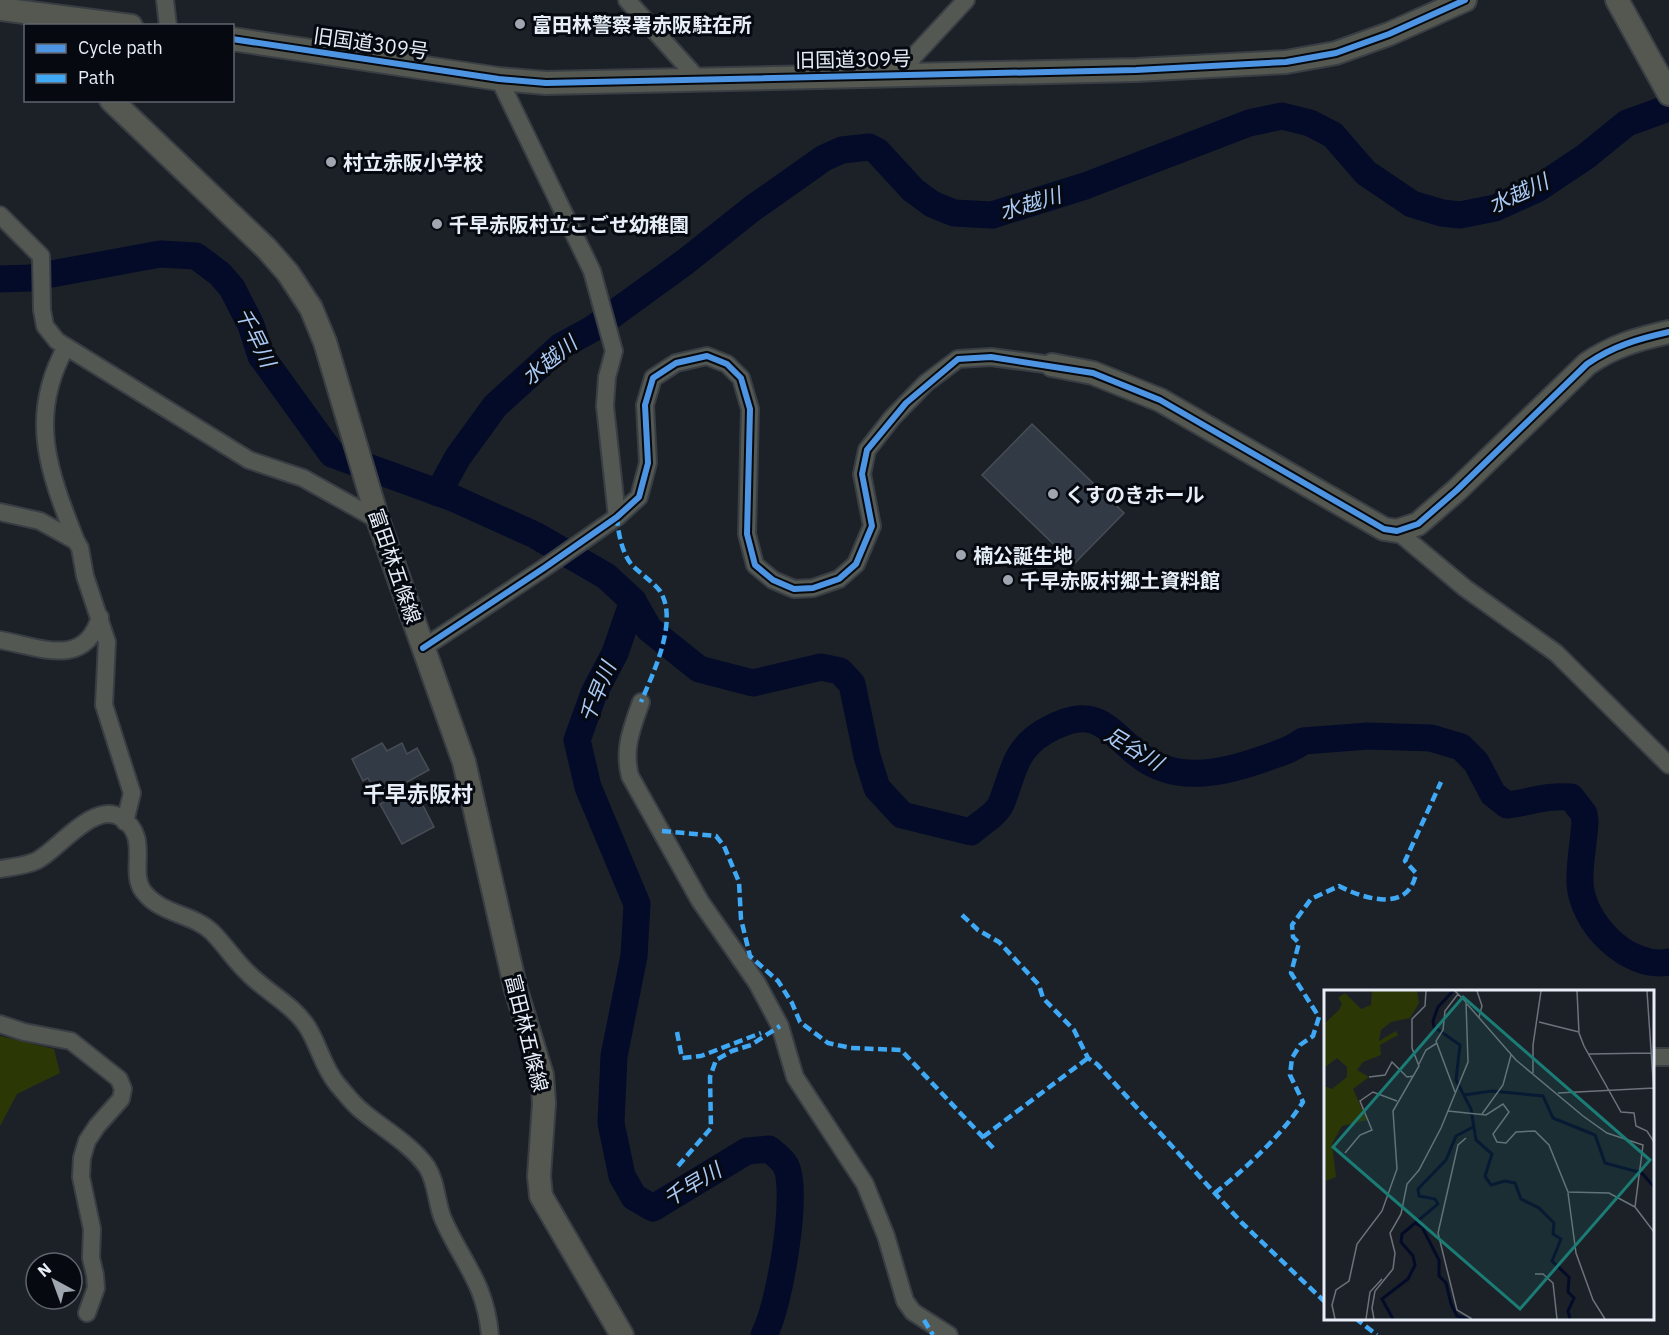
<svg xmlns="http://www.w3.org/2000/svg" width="1669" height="1335" viewBox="0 0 1669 1335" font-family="'IBM Plex Sans','Noto Sans JP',sans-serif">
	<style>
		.green { fill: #2c3706 }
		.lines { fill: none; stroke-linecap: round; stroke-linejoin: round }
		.river { stroke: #030b28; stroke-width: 27 }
		.building { fill: #323a46; stroke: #484d54; stroke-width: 1.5 }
		.street-casing { stroke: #393e44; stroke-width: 20 }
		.secondary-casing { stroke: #393e44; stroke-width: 26 }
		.street { stroke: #545853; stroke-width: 16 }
		.secondary { stroke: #545850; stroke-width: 22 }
		.quiet { stroke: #3fa9f5; stroke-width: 4.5; stroke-dasharray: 9 4.5; stroke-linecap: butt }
		.cycleway-casing { stroke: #060a10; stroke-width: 10 }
		.cycleway { stroke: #4d94e3; stroke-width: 6 }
		.poi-dot { fill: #a0a6af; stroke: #060a10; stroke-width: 2 }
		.labels { text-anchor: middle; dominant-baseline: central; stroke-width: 6; stroke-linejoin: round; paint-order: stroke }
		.poi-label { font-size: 20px; font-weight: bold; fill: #e7eef8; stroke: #060a10; text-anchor: start }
		.street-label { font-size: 20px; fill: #e7eef8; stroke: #060a10 }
		.water-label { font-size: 21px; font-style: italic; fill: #aac9f4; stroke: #060a10 }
		.quarter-label { font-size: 22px; font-weight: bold; fill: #e7eef8; stroke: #060a10 }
		.inset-river { fill: none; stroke: #030b28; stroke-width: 3 }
		.inset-road { fill: none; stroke: #6d737b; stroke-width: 1.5 }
		.view { fill: #1a7c75; fill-opacity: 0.15; stroke: #1a7c75; stroke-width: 3 }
		.inset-edge { fill: none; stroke: #e7eef8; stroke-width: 3 }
	</style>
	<rect width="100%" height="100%" fill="#1c2128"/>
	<path class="green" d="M0 1036 54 1049 60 1073 17 1094 0 1126Z"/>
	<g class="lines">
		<g class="river">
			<path d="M0 279 30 278 160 254 196 256 220 274 232 288 251 325 261 356 332 454 453 498 535 535 606 576 633 601 649 629 699 669 753 683 821 667 840 671 852 684 867 756 877 788 902 815 971 832C979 824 996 815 1001 804 1013 776 1013 750 1044 732 1055 725 1074 717 1087 719 1108 721 1127 748 1143 758 1181 784 1226 772 1266 758 1279 753 1292 750 1303 741L1368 736 1431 738 1461 747 1476 762 1493 794 1507 805C1532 802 1546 795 1571 797L1584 814 1585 822C1584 842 1579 863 1580 883 1582 923 1628 970 1669 962"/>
			<path d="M438 493 458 457 495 406 561 346 594 328 685 262 753 208 824 158 842 150 869 147 877 151 913 190 932 204 954 213 992 215 1085 186 1249 123 1282 116 1310 123 1333 135 1366 173 1412 204 1442 213 1460 215 1495 208 1537 189 1585 157 1627 123 1669 108"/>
			<path d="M633 601 615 653 594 693 577 740 588 787 637 904 634 956 614 1056 611 1123 622 1176 634 1197 653 1208 747 1151 769 1149C774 1153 783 1160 786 1166 799 1194 779 1308 764 1335"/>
		</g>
	</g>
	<g class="building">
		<path d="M1032 424 1124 513 1074 564 982 475Z"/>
		<path d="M382 743 387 751 402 743 407 754 417 748 429 770 378 798 368 778 363 781 352 759Z"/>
		<path d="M413 786 434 827 402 844 380 804Z"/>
	</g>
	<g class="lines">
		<g class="street-casing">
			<g id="street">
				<path d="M165 0 168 26"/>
				<path d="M627 0 698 79"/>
				<path d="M904 74 914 56 966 0"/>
				<path d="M499 79 592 271 614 351 607 377 605 406 617 517"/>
				<path d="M0 215 41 256 42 310 45 326 57 341 249 460 303 478 378 520"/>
				<path d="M66 347C27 417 49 472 76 541"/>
				<path d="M0 512 40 521 76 541 80 548 85 576 107 642 104 705 132 793 125 822"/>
				<path d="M1397 531 1465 588 1556 653 1669 765"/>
				<path d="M0 640C40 647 85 669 100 617"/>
				<path d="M423 648 544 568 617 517 639 497 648 463 645 405 653 378 676 363 707 356 727 364 741 378 750 409 747 534 755 565 773 580 794 589 813 588 839 579 856 564 872 526 862 474 867 450 892 418 926 383 958 359 991 357 1052 365"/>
				<path d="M641 702C632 728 623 748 630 776L700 901 757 983 780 1026 795 1077 865 1184 886 1236 905 1301 913 1312 949 1335"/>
				<path d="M0 869C11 867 25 866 36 861 56 852 93 801 120 817 152 836 128 870 143 891 161 915 192 913 212 932 225 945 235 961 248 973 266 992 294 1005 308 1028 319 1046 323 1067 337 1084 345 1093 353 1104 362 1111 383 1129 411 1144 427 1167 437 1183 436 1202 443 1219 463 1264 485 1282 490 1335"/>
				<path d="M0 1024 24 1032 71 1041 119 1079 123 1089 121 1099 97 1126 87 1141 82 1158 81 1177 92 1229 91 1258 95 1275 96 1288 87 1313"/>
				<path d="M1652 1057H1669"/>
			</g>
		</g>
		<g class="secondary-casing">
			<g id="secondary">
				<path d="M1617 0 1669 94"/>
				<path d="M0 9 131 26"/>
				<path d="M232 39 499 79 546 83 1136 70 1286 62 1336 53 1389 34 1465 0"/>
				<path d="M111 100 267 249 288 273 311 308 325 342 378 520 464 762 516 990 542 1075 544 1103 539 1176 541 1196 622 1335"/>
				<path d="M1052 365 1093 373 1160 400 1384 529 1397 531 1418 524 1457 490 1587 364C1613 346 1638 339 1669 332"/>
			</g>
		</g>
		<use href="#street" class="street"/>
		<use href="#secondary" class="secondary"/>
		<g class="quiet">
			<path d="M617 517C618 532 622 555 633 566 641 574 653 582 660 591 679 621 653 673 641 702"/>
			<path d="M662 831 716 836 724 846 739 882 741 919 750 956 778 981 792 1003 800 1022 828 1043 851 1048 901 1050 996 1151"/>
			<path d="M962 915 978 930 999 942 1039 985 1043 998 1074 1030 1088 1058 1097 1064 1242 1223 1326 1303"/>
			<path d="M677 1032 682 1058 701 1056 761 1033"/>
			<path d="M983 1137 1088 1058"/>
			<path d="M678 1166 711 1128 710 1077 716 1060 732 1051 751 1045 780 1026"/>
			<path d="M1215 1193C1246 1168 1282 1135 1303 1102L1290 1075 1292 1058 1300 1045 1313 1036 1319 1017 1291 973 1299 943 1293 937 1292 925 1311 899 1339 886C1364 899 1409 913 1416 873L1405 861 1441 782"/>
			<path d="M1355 1318 1377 1335"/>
			<path d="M924 1320 933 1335"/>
		</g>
		<g class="cycleway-casing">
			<g id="cycleway">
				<path d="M232 39 499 79 546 83 1136 70 1286 62 1336 53 1389 34 1465 0"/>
				<path d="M423 648 544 568 617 517 639 497 648 463 645 405 653 378 676 363 707 356 727 364 741 378 750 409 747 534 755 565 773 580 794 589 813 588 839 579 856 564 872 526 862 474 867 450 906 403 958 359 991 357 1093 373 1160 400 1384 529 1397 531 1418 524 1457 490 1587 364C1613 346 1638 339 1669 332"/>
			</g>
		</g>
		<use href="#cycleway" class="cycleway"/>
	</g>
	<g class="poi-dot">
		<circle cx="520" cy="24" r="6"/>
		<circle cx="331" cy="162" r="6"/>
		<circle cx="437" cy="224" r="6"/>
		<circle cx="1053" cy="494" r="6"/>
		<circle cx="961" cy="555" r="6"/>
		<circle cx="1008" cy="580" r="6"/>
	</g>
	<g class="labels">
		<g class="poi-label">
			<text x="532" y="24">富田林警察署赤阪駐在所</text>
			<text x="343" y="162">村立赤阪小学校</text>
			<text x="449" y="224">千早赤阪村立こごせ幼稚園</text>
			<text x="1065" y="494">くすのきホール</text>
			<text x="973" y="555">楠公誕生地</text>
			<text x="1020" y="580">千早赤阪村郷土資料館</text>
		</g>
		<g class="street-label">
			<text transform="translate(371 43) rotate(8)">旧国道309号</text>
			<text transform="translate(853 59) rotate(-1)">旧国道309号</text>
			<text transform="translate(395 566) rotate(71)">富田林五條線</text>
			<text transform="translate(527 1033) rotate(76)">富田林五條線</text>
		</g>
		<g class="water-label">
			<text transform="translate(1518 193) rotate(-25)">水越川</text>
			<text transform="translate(1030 203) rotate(-17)">水越川</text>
			<text transform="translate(256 337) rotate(64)">千早川</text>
			<text transform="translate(549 360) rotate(-39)">水越川</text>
			<text transform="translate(597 692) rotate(-68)">千早川</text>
			<text transform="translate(1134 748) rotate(31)">足谷川</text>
			<text transform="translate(692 1184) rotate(-31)">千早川</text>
		</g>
		<g class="quarter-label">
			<text x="418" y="793">千早赤阪村</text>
		</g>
	</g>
	<g transform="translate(1324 990)">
		<rect width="330" height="330" fill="#1c2128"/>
		<path d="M48 1H93L95 13 86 28 67 32 57 40 55 51 72 41 74 45 56 55 57 65 39 72 33 80 45 87 29 99 43 130 18 136 8 154 12 187 2 191 0 96 8 99 23 87V77L13 68 0 78V34L15 20 18 13 14 8 21 3 37 19 47 15Z" fill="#2c3706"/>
		<path class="inset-river" d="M129 1 114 17 109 31 110 37 136 55 132 90 147 119 152 150 168 164 161 186 167 195 181 191 191 193 197 209 215 218 230 233 229 244 237 249 228 271 245 287 244 302 250 308 244 321 246 329M140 105 168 101 219 106 229 128 271 145 281 173 318 183 330 197M95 231 93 234 98 237 115 270V286L122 293 127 314 133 326 144 329M69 329 58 309 84 289 91 275 89 266 77 252 78 244 114 214 111 209 95 206 94 199 122 170 132 146 151 136"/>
		<path class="inset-road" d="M153 1 158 16 155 27M253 1 255 43 260 56 297 122 310 123 312 136 323 141 330 152M323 1 330 104M143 14 192 70 259 126 283 143 319 155 311 217 330 242M215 32 255 42M265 64 327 63M95 74 102 60 113 53M209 83V55L217 1M45 87 61 85 68 72 83 87 90 86M131 102 112 51 119 40 121 21 134 4M234 103 330 98M124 121 162 125 179 114 185 122 169 144 173 152 182 153 192 142 211 141 225 155 244 202 285 203 311 217M158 124 179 95 187 65M142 148 134 155 114 243 133 320 148 329M21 163 36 145 48 140 36 111 49 102 73 111M244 203 252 263 269 310 281 329M211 284H219L229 293 233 329M11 329 8 315 12 300 25 291 33 254 58 221 73 179 69 121 95 76 88 58V29L101 16 102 1M42 329 46 302 58 289M50 329 48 318 51 301 69 279 71 263 66 243 77 224 83 194 95 180 117 138 144 72 142 12 131 1"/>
		<path class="view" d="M139 7 326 170 196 319 9 157Z"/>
		<rect width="330" height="330" class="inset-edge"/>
	</g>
	<rect x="24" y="24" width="210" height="78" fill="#060a10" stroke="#60656d" stroke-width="1.5"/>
	<rect x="36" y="44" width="30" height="9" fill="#4d94e3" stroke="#60656d" stroke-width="1.5"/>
	<text x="78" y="54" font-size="18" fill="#e7eef8">Cycle path</text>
	<rect x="36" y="74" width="30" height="9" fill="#3fa9f5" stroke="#60656d" stroke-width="1.5"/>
	<text x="78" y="84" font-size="18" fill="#e7eef8">Path</text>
	<g transform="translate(54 1281) rotate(319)"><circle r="28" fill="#060a10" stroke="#60656d" stroke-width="1.5"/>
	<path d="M0-4.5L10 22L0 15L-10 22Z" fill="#a0a6af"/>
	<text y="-9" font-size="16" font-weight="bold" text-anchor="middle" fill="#e7eef8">N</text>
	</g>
</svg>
